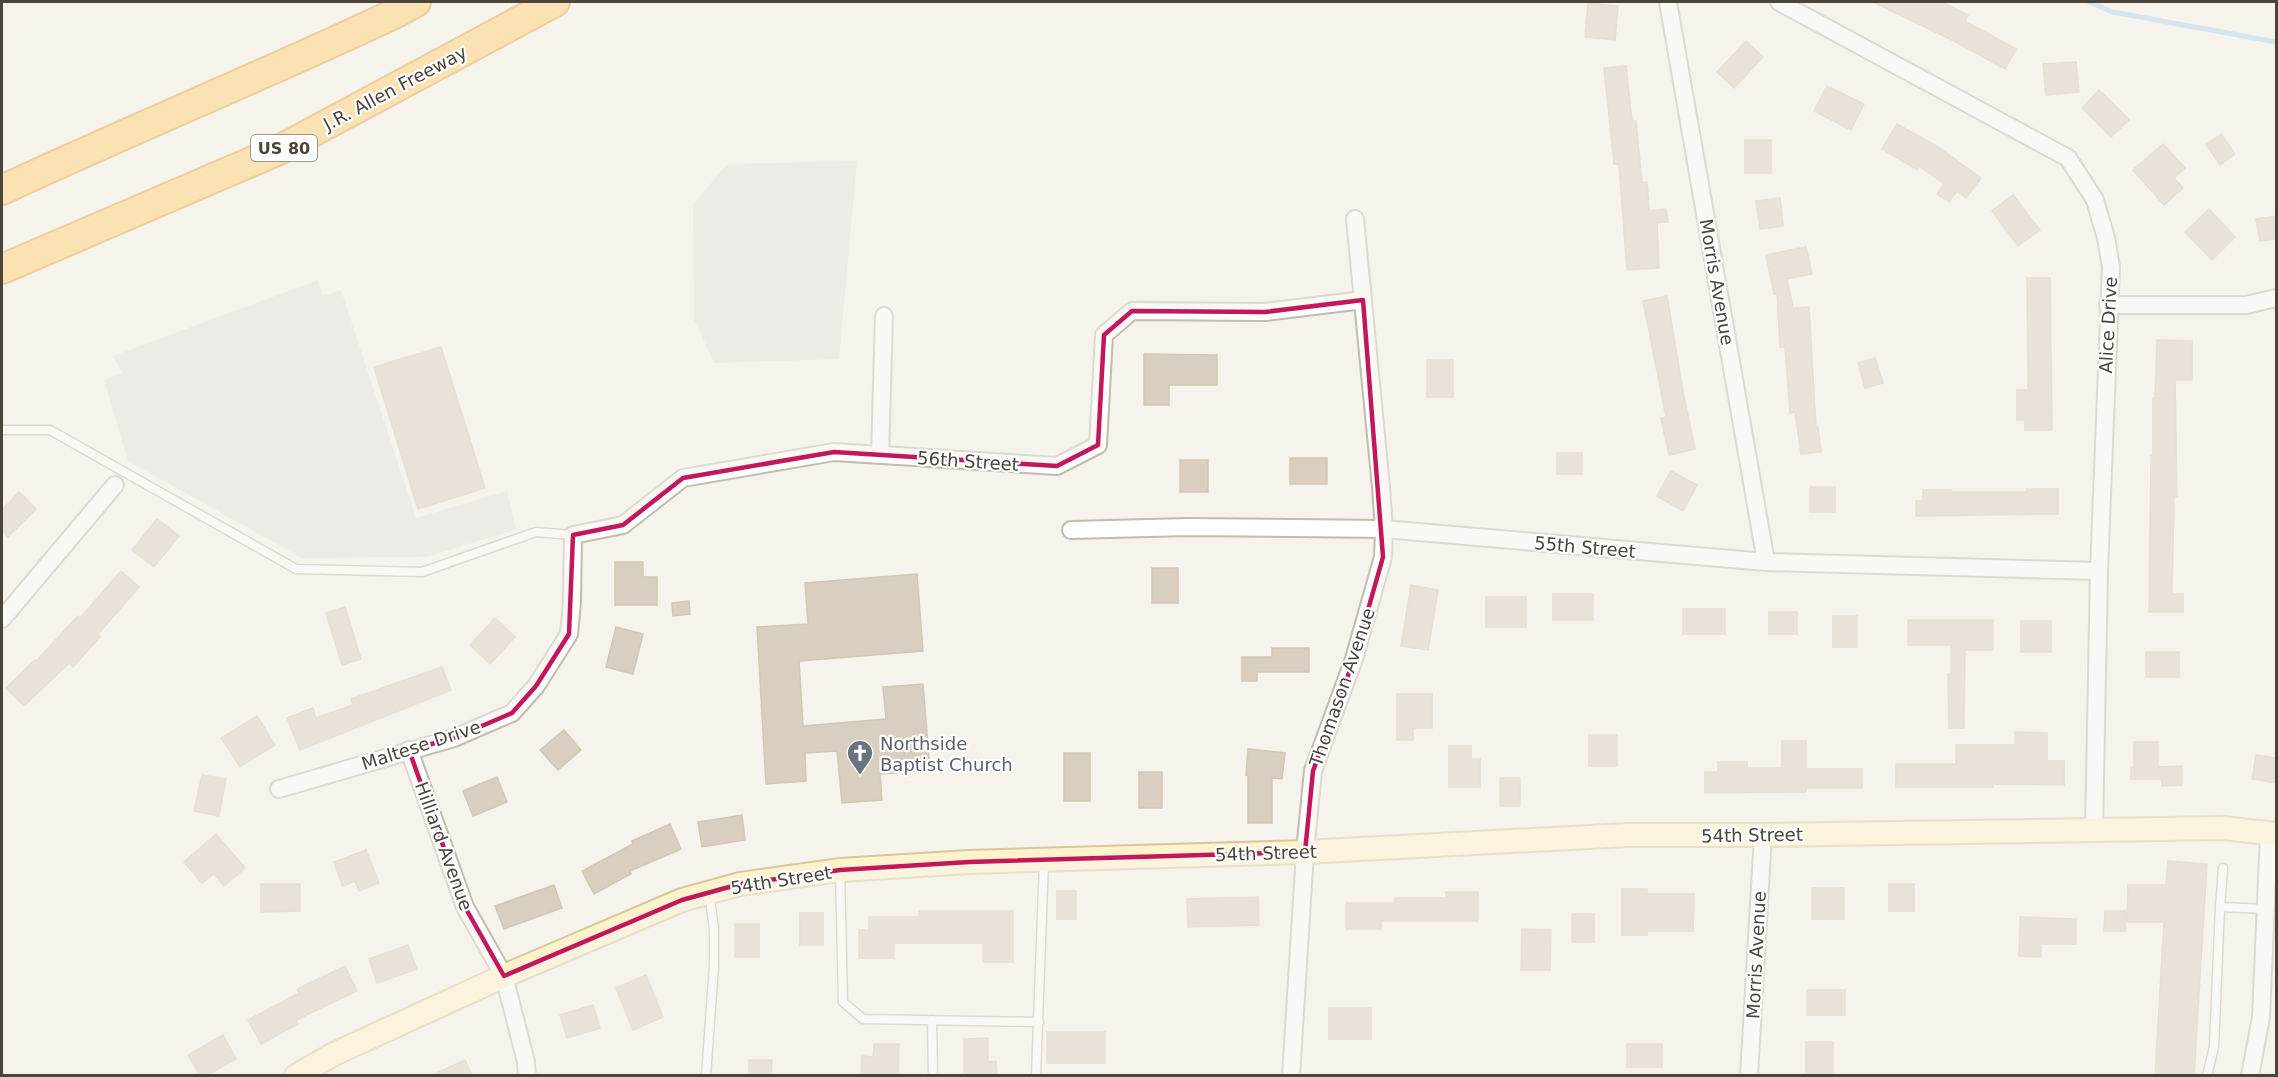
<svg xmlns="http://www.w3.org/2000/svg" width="2278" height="1077" viewBox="0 0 2278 1077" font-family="'DejaVu Sans',sans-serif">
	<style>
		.parking { fill: #e5e3e0 }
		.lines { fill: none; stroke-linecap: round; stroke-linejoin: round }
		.stream { stroke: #a9d4f2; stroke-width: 5 }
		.building { fill: #d8cfc1; stroke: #d3c7b4; stroke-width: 1.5 }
		.lane-casing { stroke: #c2bbae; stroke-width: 11 }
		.street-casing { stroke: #c2bbae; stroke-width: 20 }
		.secondary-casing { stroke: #d6c79b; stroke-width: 26 }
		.highway-casing { stroke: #e0a43c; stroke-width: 32 }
		.lane { stroke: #fff; stroke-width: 8 }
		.street { stroke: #fff; stroke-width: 16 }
		.secondary { stroke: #fff3cd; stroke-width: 22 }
		.highway { stroke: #ffcf6e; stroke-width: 28 }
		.marked { fill: none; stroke: #c2185b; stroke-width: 4.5; stroke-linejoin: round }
		.labels { text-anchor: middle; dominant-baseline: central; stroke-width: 4.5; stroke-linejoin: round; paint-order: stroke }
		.shield { fill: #fff; stroke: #817c74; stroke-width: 1.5 }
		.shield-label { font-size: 16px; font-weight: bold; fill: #4b4439 }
		.street-label { font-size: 18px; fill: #4b4439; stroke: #fff }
		.worship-label { font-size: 18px; fill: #5b616d; stroke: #fff; text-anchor: start }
	</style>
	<rect width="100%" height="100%" fill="#f6f3ec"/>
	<g class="parking">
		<path d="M857 161 839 359 714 363 694 319 693 205 727 164Z"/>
		<path d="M318 280 323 296 341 290 416 518 507 491 516 529 427 557 302 558 128 461 104 380 122 373 113 356Z"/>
	</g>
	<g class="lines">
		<path class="stream" d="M2089 2 2113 12 2276 42"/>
	</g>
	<g class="building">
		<path d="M1873 2H1942L1968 15 1965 21 2016 49 2005 69 1954 41Z"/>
		<path d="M1588 3 1618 6 1615 40 1585 37Z"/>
		<path d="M1746 41 1763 57 1734 88 1717 72Z"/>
		<path d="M2076 62 2079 92 2046 95 2043 64Z"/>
		<path d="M1626 66 1632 121H1636L1642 183 1647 182 1649 211 1666 209 1668 222 1657 223 1659 268 1627 270 1619 164H1614L1604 68Z"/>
		<path d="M1827 86 1864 104 1851 130 1814 111Z"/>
		<path d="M2099 90 2129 120 2111 137 2082 108Z"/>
		<path d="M1897 124 1938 147 1981 178 1966 198 1957 191 1949 202 1937 194 1944 184 1919 166 1917 170 1882 149Z"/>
		<path d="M2221 134 2235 154 2220 165 2206 145Z"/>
		<rect x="1745" y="140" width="26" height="33"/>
		<path d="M2163 144 2185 168 2174 178 2183 188 2164 205 2133 170Z"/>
		<path d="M2013 195 2040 230 2018 246 1992 211Z"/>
		<path d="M1780 198 1783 226 1760 229 1756 201Z"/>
		<path d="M2209 209 2235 237 2212 260 2185 232Z"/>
		<path d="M2277 216V239L2260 241 2256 219Z"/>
		<path d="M1806 247 1812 274 1787 279 1793 308 1809 307 1816 427H1818L1821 452 1801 454 1795 412 1790 413 1785 347H1780L1777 294H1774L1766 255Z"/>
		<path d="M2027 278H2050L2052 430H2025V420H2017V390H2028Z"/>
		<path d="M1667 296 1684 397 1695 449 1669 455 1661 418 1666 417 1643 301Z"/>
		<path d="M2157 340 2192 341V380H2175L2177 496H2174L2172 594H2183V612H2149L2151 456H2153V398H2155Z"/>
		<path d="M441 347 485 488 418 509 374 367Z"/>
		<path d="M1144 354 1217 355V385H1169V405H1144Z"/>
		<path d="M1875 358 1883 383 1865 388 1858 363Z"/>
		<rect x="1427" y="360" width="26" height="37"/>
		<rect x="1557" y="453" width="25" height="21"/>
		<rect x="1290" y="458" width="37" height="26"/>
		<rect x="1180" y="460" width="28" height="32"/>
		<path d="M1671 471 1697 485 1683 511 1657 496Z"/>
		<rect x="1810" y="487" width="25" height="25"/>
		<path d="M2027 489H2058V514L1916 516V501H1923V490H1951V492H2027Z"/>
		<path d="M19 492 36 509 8 537 2 530V510Z"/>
		<path d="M157 519 179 536 154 567 132 550Z"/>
		<path d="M615 562H643V577H657V605H615Z"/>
		<rect x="1152" y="568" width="26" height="35"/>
		<path d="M121 571 139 587 98 634 100 637 73 667 69 663 24 706 6 688 35 660 36 661 78 616 80 618Z"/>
		<path d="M917 574 923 651 799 661 803 726 886 719 883 687 923 684 930 770 880 774 882 800 842 803 837 751 805 753 806 781 766 784 757 627 808 624 805 583Z"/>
		<path d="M1411 585 1438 590 1428 650 1401 646Z"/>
		<rect x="1553" y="594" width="40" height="26"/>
		<rect x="1486" y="597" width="40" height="30"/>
		<path d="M689 601 690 614 673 616 672 603Z"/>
		<path d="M345 607 361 659 342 665 326 613Z"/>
		<rect x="1683" y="609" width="42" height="25"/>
		<rect x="1769" y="612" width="28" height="22"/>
		<rect x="1833" y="616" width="24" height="31"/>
		<path d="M495 618 515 637 490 664 470 645Z"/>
		<path d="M1908 620H1993V650H1965L1964 728H1949L1948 674H1951V645H1908Z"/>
		<rect x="2021" y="621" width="30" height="31"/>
		<path d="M616 627 643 634 633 674 606 667Z"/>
		<path d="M1272 648H1309V672H1257V681H1242V657H1272Z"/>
		<rect x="2146" y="652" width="33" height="25"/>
		<path d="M442 667 451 690 300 750 287 718 313 708 316 718 353 705 351 699Z"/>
		<path d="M1397 694H1432V728H1413V740H1397Z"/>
		<path d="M257 716 275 745 240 767 221 738Z"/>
		<path d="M564 730 581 750 558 770 540 750Z"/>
		<path d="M2015 732 2047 733V761H2064V785L1993 784V787H1896V764H1956V745H2015Z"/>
		<rect x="1589" y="735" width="28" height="31"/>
		<path d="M1782 741H1806V769H1862V788H1806V792L1705 793V772H1718V762H1747V768H1782Z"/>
		<path d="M2134 742H2158V767L2182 766V785L2162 786 2161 779H2131V767H2134Z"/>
		<path d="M1449 746H1471V759H1480V787H1449Z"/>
		<path d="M1248 749 1285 753 1282 779 1272 778V823H1248V776L1246 775Z"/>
		<rect x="1064" y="753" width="26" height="48"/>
		<path d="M2256 755 2277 758V783L2252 779Z"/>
		<rect x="1139" y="772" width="23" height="36"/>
		<path d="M202 775 226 779 219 816 194 811Z"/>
		<path d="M497 777 507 802 473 816 463 791Z"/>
		<rect x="1500" y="778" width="20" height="28"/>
		<path d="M742 815 745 840 702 847 698 822Z"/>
		<path d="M670 824 681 849 630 871 631 874 594 894 582 871 633 844 632 841Z"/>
		<path d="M216 834 245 868 224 886 214 874 202 883 184 862Z"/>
		<path d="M366 850 379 883 359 891 355 881 343 886 334 862Z"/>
		<path d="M2168 861 2207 864 2194 1076H2155L2164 922H2127L2128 885H2166Z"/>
		<path d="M261 884H300V911L261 912Z"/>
		<rect x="1889" y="884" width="25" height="27"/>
		<path d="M554 885 562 908 504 929 495 906Z"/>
		<rect x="1812" y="888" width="32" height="31"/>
		<path d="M1622 889H1647V894H1694L1693 931H1647V935H1622Z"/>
		<rect x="1057" y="891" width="19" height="28"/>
		<path d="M1446 892H1478V921H1381V929H1346V903H1395V898H1446Z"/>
		<path d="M1258 897 1259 925 1188 927 1187 899Z"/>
		<path d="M919 911H1013V962H983V943H894V958H859V930H869V917H919Z"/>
		<path d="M2105 911H2126L2125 931H2104Z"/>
		<rect x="800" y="913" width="23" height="32"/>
		<rect x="1572" y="914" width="22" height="28"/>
		<path d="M2020 917 2076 919V944H2041V957L2019 956Z"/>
		<rect x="735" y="924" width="24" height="33"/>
		<path d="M1522 929 1551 930 1550 970H1521Z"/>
		<path d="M408 945 417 969 377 983 369 959Z"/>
		<path d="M345 966 357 991 296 1020 298 1024 261 1044 248 1020 299 993 297 989Z"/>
		<path d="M646 975 663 1017 633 1030 616 988Z"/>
		<rect x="1807" y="990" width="38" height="25"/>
		<path d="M593 1005 600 1028 567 1038 560 1015Z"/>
		<rect x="1329" y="1008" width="42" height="31"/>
		<rect x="1047" y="1032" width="58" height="31"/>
		<path d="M223 1035 236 1059 206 1076H200L188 1055Z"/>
		<path d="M988 1038V1062L996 1061 997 1076H964V1039Z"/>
		<rect x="1806" y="1042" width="27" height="34"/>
		<path d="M874 1044H899L898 1076H861L862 1056 873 1057Z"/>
		<rect x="1627" y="1044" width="35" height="23"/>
		<path d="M465 1060 472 1076H430Z"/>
		<path d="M749 1060H772L771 1076H749Z"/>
	</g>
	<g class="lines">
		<g class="lane-casing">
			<g id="lane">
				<path d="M2 430H50L296 569 422 572 536 532 573 535"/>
				<path d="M840 870 843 1002 863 1019 1039 1022"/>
				<path d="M2220 907 2223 868"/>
				<path d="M932 1020 933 1076"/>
				<path d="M706 1076 714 966V929L709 893"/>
				<path d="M1036 1076 1044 861"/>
				<path d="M2207 1076 2214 1047 2220 907 2266 909"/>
			</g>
		</g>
		<g class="street-casing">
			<g id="street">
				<path d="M1668 2 1766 562"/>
				<path d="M1779 2 2068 158 2095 200 2106 238 2111 267 2099 571 2094 831"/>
				<path d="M2108 305H2246L2276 298"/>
				<path d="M880 455 884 316"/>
				<path d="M1071 530 1188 527 1384 529 1766 562 2099 571"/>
				<path d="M2 619 115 485"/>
				<path d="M409 750 465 907 504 976 526 1062 527 1076"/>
				<path d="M279 789 454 738 512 713 536 686 569 634 572 602 573 535 623 525 683 478 834 452 1057 466 1098 445 1104 335 1132 311 1265 312 1363 300"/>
				<path d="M1291 1076 1305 852 1313 771 1354 659 1383 557 1384 529 1381 487 1355 219"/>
				<path d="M1749 1076 1763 835"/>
				<path d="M2250 1076 2261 1017 2269 833"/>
			</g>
		</g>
		<g class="secondary-casing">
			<path id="secondary" d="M296 1076 334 1054 504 976 682 900 740 884 840 870 969 862 1305 852 1627 835H1763L2223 828 2276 834"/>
		</g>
		<g class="highway-casing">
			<g id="highway">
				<path d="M2 190C133 129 267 74 398 12L416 2"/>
				<path d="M2 269 279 150 555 2"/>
			</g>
		</g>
		<use href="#lane" class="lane"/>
		<use href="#street" class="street"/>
		<use href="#secondary" class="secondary"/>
		<use href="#highway" class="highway"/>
	</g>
	<path d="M0 0H2278V1077H0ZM1363 300 1383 557 1354 659 1313 771 1305 852 969 862 840 870 740 884 682 900 504 976 465 907 409 750 454 738 512 713 536 686 569 634 573 535 623 525 683 478 834 452 1057 466 1098 445 1104 335 1132 311 1265 312Z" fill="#f6f3ec" fill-opacity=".55" fill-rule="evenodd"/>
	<path class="marked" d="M1363 300 1383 557 1354 659 1313 771 1305 852 969 862 840 870 740 884 682 900 504 976 465 907 409 750 454 738 512 713 536 686 569 634 573 535 623 525 683 478 834 452 1057 466 1098 445 1104 335 1132 311 1265 312Z"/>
	<defs>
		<g id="church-pin" transform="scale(1.35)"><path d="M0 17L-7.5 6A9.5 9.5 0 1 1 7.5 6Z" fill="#6b7280" stroke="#fff"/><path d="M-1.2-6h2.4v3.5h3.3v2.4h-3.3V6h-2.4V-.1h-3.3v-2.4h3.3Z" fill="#fff"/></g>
	</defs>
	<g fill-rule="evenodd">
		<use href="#church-pin" x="860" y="753"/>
	</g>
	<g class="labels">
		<rect class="shield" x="251" y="135" width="66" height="26" rx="4.5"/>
		<g class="shield-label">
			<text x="284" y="148">US 80</text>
		</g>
		<g class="street-label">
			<text transform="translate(395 88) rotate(-28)">J.R. Allen Freeway</text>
			<text transform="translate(1717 282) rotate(80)">Morris Avenue</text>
			<text transform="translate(2108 325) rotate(-87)">Alice Drive</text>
			<text transform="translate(968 461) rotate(4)">56th Street</text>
			<text transform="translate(1585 547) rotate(5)">55th Street</text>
			<text transform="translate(1342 687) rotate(-71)">Thomason Avenue</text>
			<text transform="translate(421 745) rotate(-18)">Maltese Drive</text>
			<text transform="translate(1752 835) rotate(-1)">54th Street</text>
			<text transform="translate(444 846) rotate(70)">Hilliard Avenue</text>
			<text transform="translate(1266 853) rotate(-2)">54th Street</text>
			<text transform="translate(781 880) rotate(-9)">54th Street</text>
			<text transform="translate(1756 955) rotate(-87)">Morris Avenue</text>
		</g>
		<g class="worship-label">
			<text x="880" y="743">Northside<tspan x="880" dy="21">Baptist Church</tspan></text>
		</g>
	</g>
	<rect width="2278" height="1077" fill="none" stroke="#4b4439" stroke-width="6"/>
</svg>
